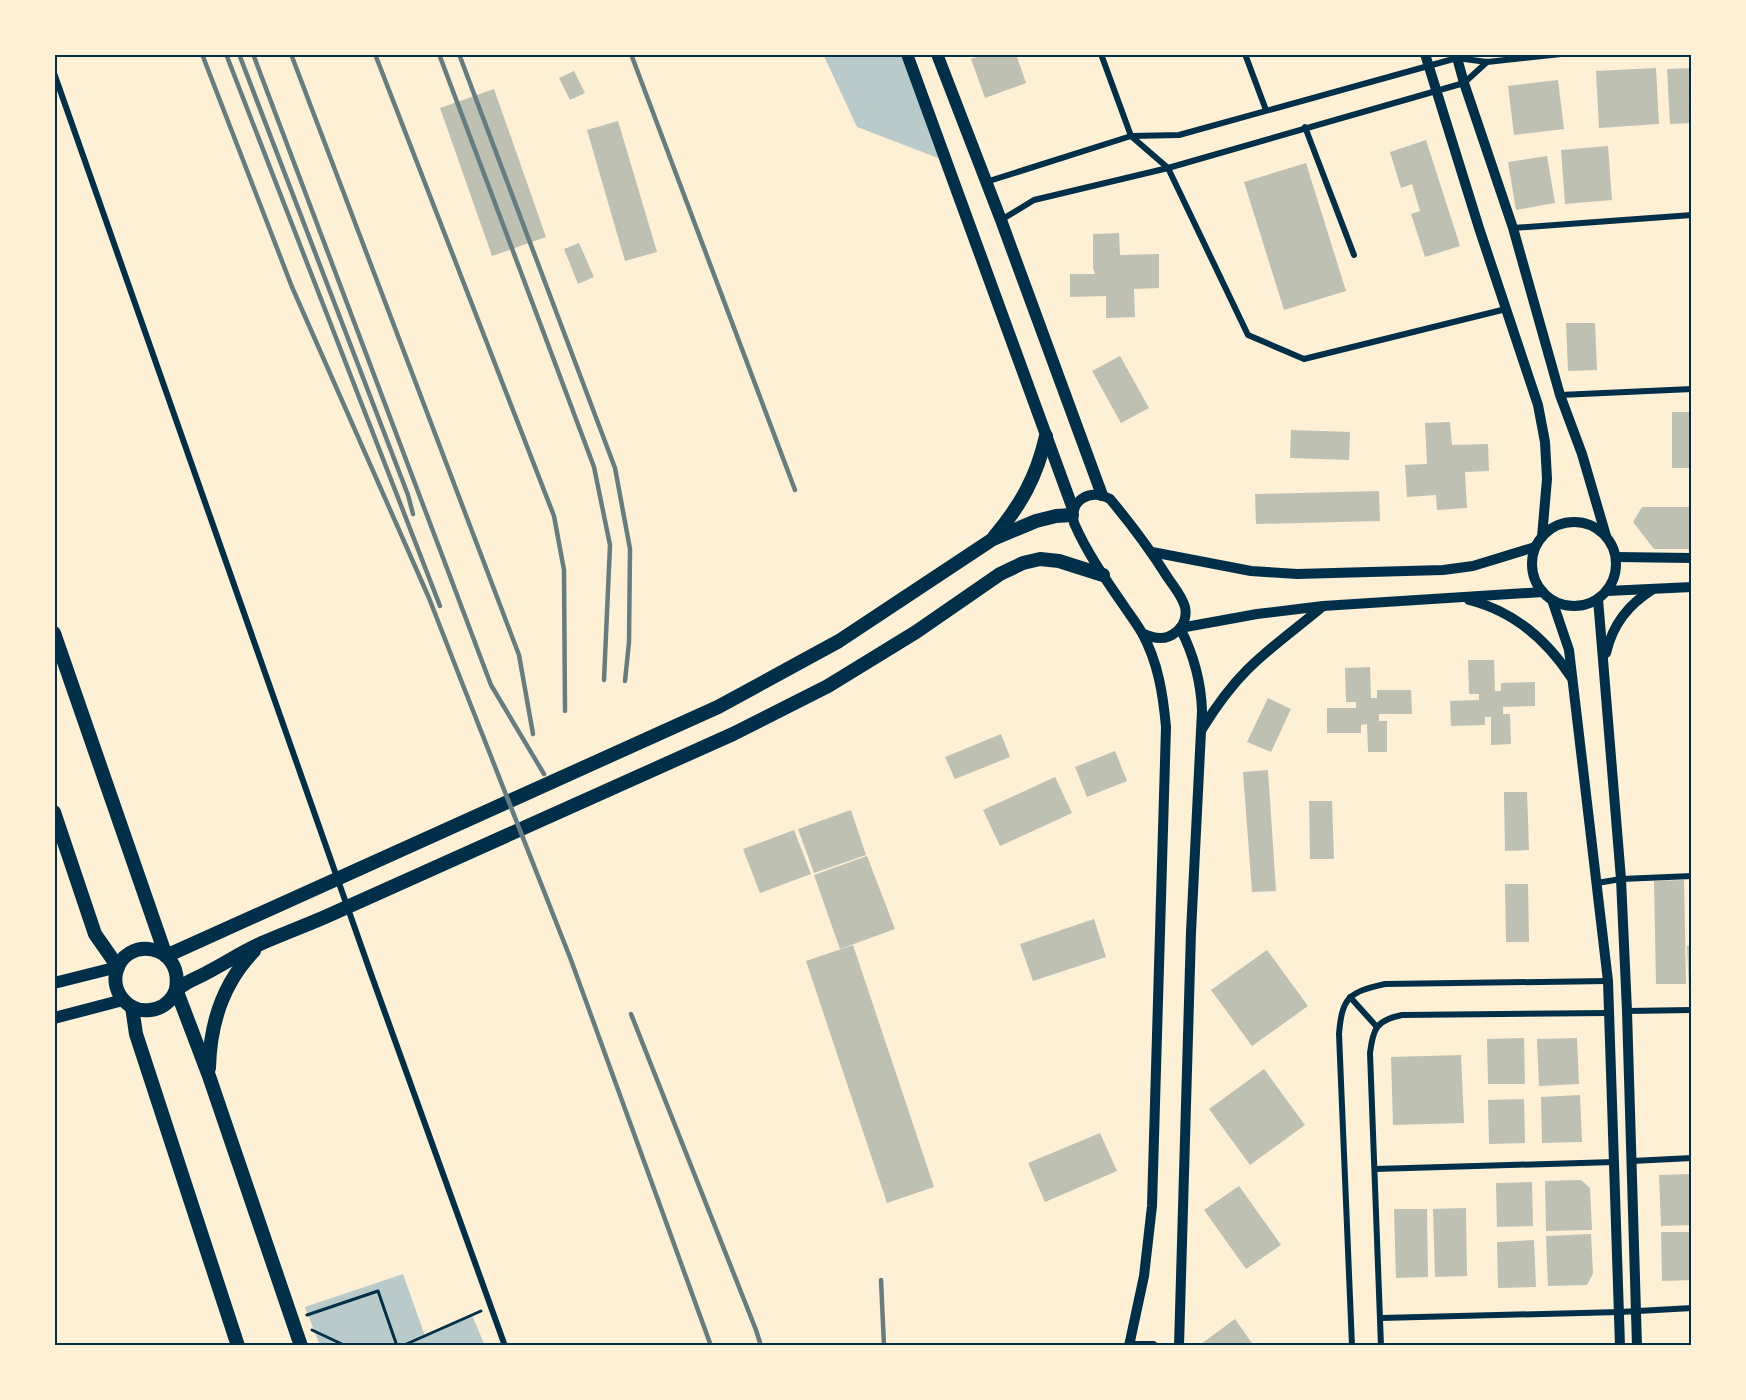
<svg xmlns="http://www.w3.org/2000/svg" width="1746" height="1400" viewBox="0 0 1746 1400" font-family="Cabin,sans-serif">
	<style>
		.green { fill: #b9caca }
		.building { fill: #bec0b2 }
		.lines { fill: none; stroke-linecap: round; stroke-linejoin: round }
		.path { stroke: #003049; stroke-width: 3 }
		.minor { stroke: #003049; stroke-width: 6 }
		.tertiary { stroke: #003049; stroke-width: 10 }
		.secondary { stroke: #003049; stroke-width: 12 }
		.primary { stroke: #003049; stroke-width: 14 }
		.rail { stroke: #657d81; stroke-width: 4.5 }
		.neatline { fill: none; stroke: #003049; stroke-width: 2 }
	</style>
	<rect width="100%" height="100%" fill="#fdf0d5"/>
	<g class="green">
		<path d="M823 54H907L946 161 857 127Z"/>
		<path d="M403 1274 425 1336 472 1315 485 1346H320L305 1307Z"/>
	</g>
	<g class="building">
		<path d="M986 54H1016L1026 83 985 98 971 59Z"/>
		<path d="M1656 68 1659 124 1599 128 1596 71Z"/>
		<path d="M1692 68V123L1670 124 1667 69Z"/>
		<path d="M574 71 585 93 570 100 559 78Z"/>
		<path d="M1558 80 1564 129 1514 135 1508 86Z"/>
		<path d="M494 89 546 237 492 256 440 108Z"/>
		<path d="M618 121 657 252 625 261 587 130Z"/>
		<path d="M1426 140 1460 246 1425 257 1411 214 1420 211 1412 184 1401 188 1390 152Z"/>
		<path d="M1608 146 1612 200 1565 204 1561 150Z"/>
		<path d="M1547 156 1555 203 1516 210 1508 162Z"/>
		<path d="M1306 163 1346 291 1284 310 1244 182Z"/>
		<path d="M1119 233 1120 255 1159 254V288L1134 289 1135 317 1106 318V296L1070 297V274H1095L1093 268V234Z"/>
		<path d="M579 243 594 277 578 284 564 249Z"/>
		<path d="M1566 323H1595L1597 370 1568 371Z"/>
		<path d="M1120 356 1149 408 1121 423 1092 371Z"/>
		<rect x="1672" y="412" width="20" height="56"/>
		<path d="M1450 422 1452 445 1488 444 1489 471 1465 472 1467 508 1437 510 1436 495 1407 497 1405 465 1427 464 1425 423Z"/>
		<path d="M1291 430 1350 432 1349 460 1290 458Z"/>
		<path d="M1379 491 1380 521 1256 524 1255 494Z"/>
		<path d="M1642 507H1692V549H1654L1633 522Z"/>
		<path d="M1468 660H1494L1495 691H1501V683L1535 682V706L1503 707V714H1510L1511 744 1491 745V717H1485V725L1451 726 1450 701 1479 700V694H1469Z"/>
		<path d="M1370 667 1371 698H1377V690H1411L1412 714H1379V721H1387V752H1368L1367 724 1361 725V733H1327V708H1356V702H1346L1345 668Z"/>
		<path d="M1268 698 1291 709 1271 752 1247 742Z"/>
		<path d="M1001 734 1010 757 955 779 945 757Z"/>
		<path d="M1115 751 1127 781 1087 797 1075 767Z"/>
		<path d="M1268 770 1276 891 1252 892 1243 772Z"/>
		<path d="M1055 777 1072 813 1000 846 983 810Z"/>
		<path d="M1504 792H1527L1529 850 1505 851Z"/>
		<path d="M1309 801H1332L1334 859H1310Z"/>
		<path d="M851 810 866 855 814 873 798 829Z"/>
		<path d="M794 830 811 874 760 893 743 849Z"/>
		<path d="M867 856 895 929 840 949 814 875Z"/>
		<path d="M1684 880 1686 984H1656L1654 881Z"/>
		<path d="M1505 884H1528L1529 942H1506Z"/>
		<path d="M1094 919 1106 957 1033 981 1020 944Z"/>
		<path d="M853 945 934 1187 887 1203 806 961Z"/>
		<path d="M1692 945V991H1689L1687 946Z"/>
		<path d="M1267 950 1308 1006 1252 1046 1211 990Z"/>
		<path d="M1524 1038 1525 1084H1488L1487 1039Z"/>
		<path d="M1577 1038 1579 1084 1539 1086 1537 1039Z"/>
		<path d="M1461 1055 1464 1123 1393 1125 1391 1057Z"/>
		<path d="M1264 1069 1305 1125 1250 1165 1209 1109Z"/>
		<path d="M1580 1095 1582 1142 1542 1143 1541 1097Z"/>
		<path d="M1524 1099 1525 1143 1489 1144 1488 1100Z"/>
		<path d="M1100 1133 1117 1171 1045 1202 1028 1163Z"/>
		<path d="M1692 1174V1225L1661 1226 1659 1175Z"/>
		<path d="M1581 1180 1590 1188 1592 1230 1546 1231 1545 1181Z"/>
		<path d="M1532 1182 1533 1226 1497 1227 1496 1183Z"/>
		<path d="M1239 1186 1281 1245 1246 1269 1204 1210Z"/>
		<path d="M1466 1208 1467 1276 1435 1277 1433 1209Z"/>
		<path d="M1394 1209H1427L1428 1277 1396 1278Z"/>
		<path d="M1661 1232H1692V1280L1662 1281Z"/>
		<path d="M1591 1234 1593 1274 1587 1285 1548 1286 1546 1236Z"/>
		<path d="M1534 1240 1536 1287 1498 1288 1497 1242Z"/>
		<path d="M1235 1319 1254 1346H1203L1201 1344Z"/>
	</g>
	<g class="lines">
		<g class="path">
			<path d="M307 1315 378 1291 397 1346"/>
			<path d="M312 1330 346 1346"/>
			<path d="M402 1346 481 1311"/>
		</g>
		<g class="minor">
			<path d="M1101 54 1131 136 1168 168 1248 335 1304 359 1506 309"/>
			<path d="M1245 54 1266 110"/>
			<path d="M54 73 371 974 505 1346"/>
			<path d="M1305 127 1354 255"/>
			<path d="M986 182 1131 136 1179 135 1457 58 1487 62 1561 54"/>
			<path d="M1001 220 1034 200 1168 168 1464 83 1487 62"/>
			<path d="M1513 228 1692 215"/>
			<path d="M1560 395 1692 389"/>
			<path d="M1597 883 1621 879 1692 876"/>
			<path d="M1350 997 1377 1027"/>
			<path d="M1627 1011 1692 1010"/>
			<path d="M1632 1161 1692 1158"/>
			<path d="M1375 1169 1614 1162"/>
			<path d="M1381 1318 1620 1312 1692 1308"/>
			<path d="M1352 1346 1339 1034C1342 997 1349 992 1385 984L1608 981"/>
			<path d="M1381 1346 1370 1053C1373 1029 1376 1020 1402 1015L1610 1013"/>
		</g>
		<g class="tertiary">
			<path d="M1425 54 1479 228 1538 405 1545 442 1547 479 1542 537"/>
			<path d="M1456 54 1464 83 1513 228 1560 395 1582 454 1606 536"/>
			<circle cx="1574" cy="564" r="42"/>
			<path d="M1152 552 1251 571 1297 574 1443 570 1473 566 1535 547"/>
			<path d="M1616 557 1692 558"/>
			<path d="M1607 591 1692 587"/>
			<path d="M1598 599 1621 879 1627 1011 1637 1346"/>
			<path d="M1469 600C1513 611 1546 639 1571 677"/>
			<path d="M1552 600 1569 650 1608 981 1620 1346"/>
			<path d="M1606 653C1613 624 1628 605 1653 589"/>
			<path d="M1202 729C1215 708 1229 688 1247 670 1270 647 1297 628 1322 607"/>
			<path d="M1129 1346 1144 1276 1152 1206 1166 727C1163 694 1158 662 1142 633 1137 624 1130 615 1124 606 1106 580 1087 553 1074 523 1069 500 1090 488 1110 499 1131 524 1151 551 1168 578 1174 587 1182 596 1185 607 1187 616 1184 626 1176 632 1166 641 1154 639 1142 633"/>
			<path d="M1130 1346H1153"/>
			<path d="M1179 1346 1191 932 1202 711C1201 680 1194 655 1180 628L1257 614 1323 606 1543 592"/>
		</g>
		<g class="secondary">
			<path d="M907 54 1073 509"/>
			<path d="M937 54 1001 220 1102 495"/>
			<path d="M54 983 118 967"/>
			<path d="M54 1018 123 1000"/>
		</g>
		<g class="primary">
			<path d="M994 537C1021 505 1037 476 1046 436"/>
			<path d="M54 633 166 956 718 707 839 641 993 539 1036 521 1056 516 1072 515"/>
			<path d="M54 812 95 934 118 967"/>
			<path d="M132 1007 136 1034 238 1346"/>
			<path d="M209 1068C210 1024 223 983 254 951"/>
			<path d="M301 1346 209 1076 176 989C184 943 124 935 116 973 112 993 129 1013 150 1010 159 1009 168 1004 173 996 175 993 174 991 178 989 186 981 200 977 210 971 227 962 244 951 262 943 283 934 304 926 325 917L733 734 828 686 916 632 1000 574 1023 563 1040 559 1059 561 1103 575"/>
		</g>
		<g class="rail">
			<path d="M202 54 292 287 429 598 457 670 571 960 711 1346"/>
			<path d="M226 54 440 606"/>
			<path d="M239 54 408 495 413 514"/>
			<path d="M253 54 491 685 544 774"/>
			<path d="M291 54 519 655 533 734"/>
			<path d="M375 54 554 516 564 570 565 711"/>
			<path d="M439 54 594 467 610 545 604 680"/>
			<path d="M459 54 615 468 630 549 629 642 625 681"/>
			<path d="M631 54 795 490"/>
			<path d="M631 1014 756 1330 761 1346"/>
			<path d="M881 1280 884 1346"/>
		</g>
	</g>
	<rect width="1746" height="1400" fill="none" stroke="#fdf0d5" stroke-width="111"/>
	<rect x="56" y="56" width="1634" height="1288" class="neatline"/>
</svg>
